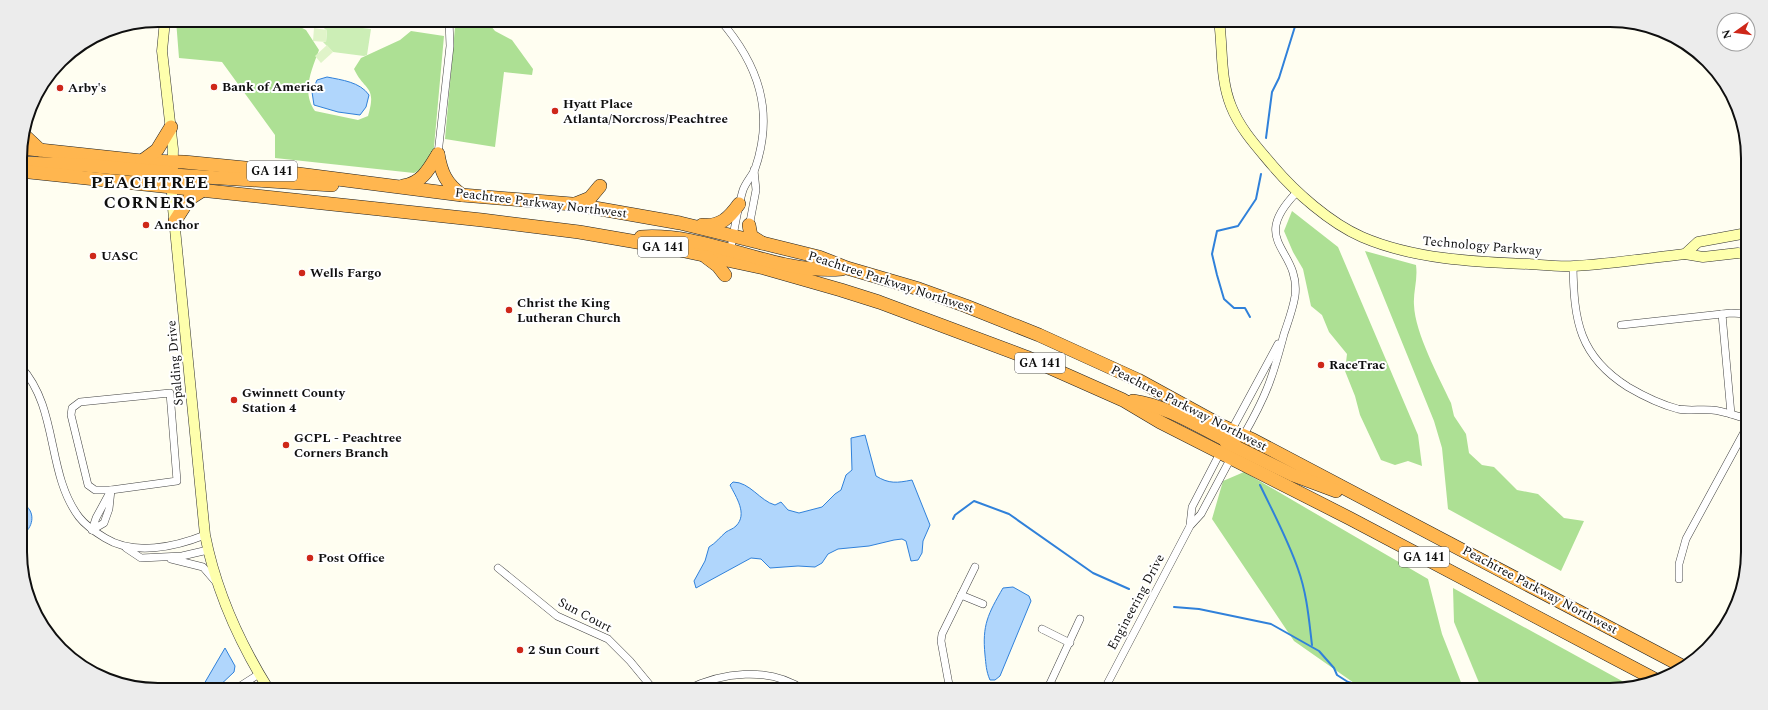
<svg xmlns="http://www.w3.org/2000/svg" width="1768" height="710" viewBox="0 0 1768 710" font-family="Spectral,serif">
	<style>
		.green { fill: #cceeb6 }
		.forest { fill: #ade094 }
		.pitch { fill: #e0f4c9 }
		.water { fill: #b0d6fc; stroke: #3081da }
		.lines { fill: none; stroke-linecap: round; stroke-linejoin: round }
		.stream { stroke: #3081da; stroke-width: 2 }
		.street-casing { stroke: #424242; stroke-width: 8 }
		.secondary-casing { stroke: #313131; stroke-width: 11 }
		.highway-casing { stroke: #202020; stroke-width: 14 }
		.street { stroke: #fff; stroke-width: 7 }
		.secondary { stroke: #feffac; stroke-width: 10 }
		.highway { stroke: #ffb64f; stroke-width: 13 }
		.poi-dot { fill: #ce2719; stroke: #fff; stroke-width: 1.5 }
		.labels { text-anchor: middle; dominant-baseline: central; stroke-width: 4; stroke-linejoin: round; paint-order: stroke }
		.shield { fill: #fff; stroke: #575757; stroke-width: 1 }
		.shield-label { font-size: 12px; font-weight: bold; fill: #0f0f0f }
		.poi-label { font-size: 13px; font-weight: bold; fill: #0f0f0f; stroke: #fff; text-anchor: start }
		.street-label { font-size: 13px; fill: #0f0f0f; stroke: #fff }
		.district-label { font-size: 17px; font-weight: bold; letter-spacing: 1px; fill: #0f0f0f; stroke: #fff }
		.rim { fill: none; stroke: #0f0f0f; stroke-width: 2 }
	</style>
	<rect width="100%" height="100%" fill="#fffef1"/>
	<path class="green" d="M328 24 371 29 367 55 364 56 333 52 323 42H326L327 30 324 29Z"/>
	<g class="forest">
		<path d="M176 20H287L306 30 319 50C312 69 301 92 315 111L358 120 368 116C377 85 365 92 354 69L361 58 400 40 411 31 444 36 434 147 430 164 414 173 275 158V135L222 62 179 58Z"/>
		<path d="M406 20H444V22L441 24Z"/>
		<path d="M454 20H486L495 31 512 40 533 69 532 75 504 72 495 147 445 139 455 27Z"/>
		<path d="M1292 211 1338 247 1418 435 1422 466 1408 461 1395 465 1381 460 1360 415 1355 396 1345 371 1347 354 1329 332 1322 315 1311 306 1303 269 1293 252 1284 231Z"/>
		<path d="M1365 251 1416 265C1418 280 1413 292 1414 305 1415 333 1439 377 1451 403L1454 416 1466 434 1469 453 1482 465 1494 467 1517 490 1538 494 1564 518 1584 521 1561 571 1448 509 1442 448 1434 421Z"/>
		<path d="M1244 472 1428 579 1442 634 1464 690H1364L1294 641 1212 519 1223 481Z"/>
		<path d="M1453 588 1633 687 1619 690H1482L1454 622Z"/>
	</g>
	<g class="pitch">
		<path d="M314 28 327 30 326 42 313 41Z"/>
		<path d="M327 45 333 52 321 63 315 56Z"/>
	</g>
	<g class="water">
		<path d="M327 77C342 80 360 82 369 95L366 107 360 115 338 112 314 105 312 92 317 80Z"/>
		<path d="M865 435 876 476C889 484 897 483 912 480L930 525 923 541 922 553 918 560 911 561 906 541 902 539 894 540 869 546 838 549 828 554 822 563 815 567 798 566 770 568 761 559 751 558 696 588 694 581 705 561 709 547C716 543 720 537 726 532 729 530 733 529 736 526 748 514 736 497 730 485L733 482C750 482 760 501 775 505L781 502 788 510 799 513 822 507 835 494 841 490 846 475 852 470 851 438Z"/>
		<path d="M25 505C36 513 33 528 22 535V506Z"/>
		<path d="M1013 587 1029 596 1031 601 1000 676 995 680H990C986 671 986 664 985 655 982 625 988 614 1003 588Z"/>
		<path d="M225 648 235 666 234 672 215 690H211L204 684Z"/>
	</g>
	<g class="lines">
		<g class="stream">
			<path d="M1266 138 1272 92 1279 78 1297 20"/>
			<path d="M1250 317 1245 308H1234L1224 299 1217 275 1212 254 1217 231 1238 226 1256 199 1261 174"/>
			<path d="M1260 485C1273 512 1288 540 1298 569 1307 594 1309 620 1312 645"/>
			<path d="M953 519 955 515 974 501 1009 514 1093 573 1129 589"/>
			<path d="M1174 607 1199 609 1271 624 1319 651 1334 668 1337 675 1348 682 1377 690"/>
		</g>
		<g class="street-casing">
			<g id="street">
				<path d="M720 20C758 64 775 111 755 169 752 176 746 182 743 190 737 210 734 232 730 253"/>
				<path d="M438 154 450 46 449 20"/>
				<path d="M749 227 756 190 754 170"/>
				<path d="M1573 266C1574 321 1579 356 1628 387 1645 397 1659 404 1678 409 1689 411 1701 409 1712 410 1724 411 1736 416 1748 419"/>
				<path d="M1722 314 1731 414"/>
				<path d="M1621 325 1731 313 1747 314"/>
				<path d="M21 367C59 409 46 473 79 517 86 526 95 532 105 538 134 556 175 547 205 535"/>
				<path d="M170 393 177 481 111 490H95L88 485 71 415 72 408 80 402Z"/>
				<path d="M1230 433 1278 344"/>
				<path d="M1242 438C1253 419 1264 399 1271 378 1276 364 1280 349 1284 334 1288 322 1293 309 1295 296 1301 248 1247 243 1297 192"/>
				<path d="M1190 525 1192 507 1221 451"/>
				<path d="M92 530 104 523 109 509 111 490"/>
				<path d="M92 530 96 518 109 494"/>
				<path d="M126 548 141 558 182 556 208 550"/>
				<path d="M171 559 203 567 215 581"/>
				<path d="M498 568 557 616 608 639 630 661 654 690"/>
				<path d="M1679 579V564L1686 539 1748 425"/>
				<path d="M961 595 983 604"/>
				<path d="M1042 629 1070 643"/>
				<path d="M234 690 259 674"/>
				<path d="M686 690C722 672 769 666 804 690"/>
				<path d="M950 690 941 641 942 634 975 567"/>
				<path d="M1047 690 1080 619"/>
				<path d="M1104 690 1190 526 1201 514 1232 456"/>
			</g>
		</g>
		<g class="secondary-casing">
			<g id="secondary">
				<path d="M165 20 162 51 173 149 172 198 205 535C216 591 239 642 269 690"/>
				<path d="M1219 20C1223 49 1220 79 1231 106 1240 129 1257 147 1273 166 1295 192 1330 223 1362 237 1413 259 1474 262 1529 264 1544 265 1559 267 1574 266 1611 264 1649 258 1685 254L1703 257 1738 253 1747 255"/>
				<path d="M1685 254 1698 242 1747 233"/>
			</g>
		</g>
		<g class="highway-casing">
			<g id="highway">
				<path d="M24 135 40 150"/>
				<path d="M21 148 142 161 184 162 267 170 462 195 572 204 680 223 819 257 847 268 919 289 966 306 1039 335 1138 380 1222 426 1253 440 1684 667"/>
				<path d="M438 154C441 172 446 184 462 195"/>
				<path d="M142 161 157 150 171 127"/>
				<path d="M20 163 83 165 173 173"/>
				<path d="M20 171 482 220 579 232 666 247 764 268 841 290 879 302 1026 357 1123 400 1160 422 1349 518 1658 681"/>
				<path d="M173 175 332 185"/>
				<path d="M403 186C422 183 429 169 438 154"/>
				<path d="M575 204 590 198 600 186"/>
				<path d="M175 221 189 199 203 190"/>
				<path d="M702 225C720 227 729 218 739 204"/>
				<path d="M749 225 751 236 762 243"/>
				<path d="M641 237C709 232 773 275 842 269"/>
				<path d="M706 257 718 266 725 275"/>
				<path d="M1133 401C1169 406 1202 429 1234 444"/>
				<path d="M1226 442 1293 475 1336 491"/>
			</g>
		</g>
		<use href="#street" class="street"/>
		<use href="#secondary" class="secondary"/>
		<use href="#highway" class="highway"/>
	</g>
	<g class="poi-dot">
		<circle cx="214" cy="87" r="4"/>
		<circle cx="60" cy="88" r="4"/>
		<circle cx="555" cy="111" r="4"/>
		<circle cx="146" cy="225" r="4"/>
		<circle cx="93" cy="256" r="4"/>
		<circle cx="302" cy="273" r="4"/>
		<circle cx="509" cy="310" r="4"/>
		<circle cx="1321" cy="365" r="4"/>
		<circle cx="234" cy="400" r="4"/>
		<circle cx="286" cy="445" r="4"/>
		<circle cx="310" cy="558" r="4"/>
		<circle cx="520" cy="650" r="4"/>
	</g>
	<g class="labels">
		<g class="shield">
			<rect x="247" y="161" width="50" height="20" rx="3"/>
			<rect x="638" y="237" width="50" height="20" rx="3"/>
			<rect x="1015" y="353" width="50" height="20" rx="3"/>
			<rect x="1399" y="547" width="50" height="20" rx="3"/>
		</g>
		<g class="shield-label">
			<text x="272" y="171">GA 141</text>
			<text x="663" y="247">GA 141</text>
			<text x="1040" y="363">GA 141</text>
			<text x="1424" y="557">GA 141</text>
		</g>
		<g class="poi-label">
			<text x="222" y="87">Bank of America</text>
			<text x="68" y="88">Arby's</text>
			<text x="563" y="104">Hyatt Place<tspan x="563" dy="15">Atlanta/Norcross/Peachtree</tspan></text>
			<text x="154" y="225">Anchor</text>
			<text x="101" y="256">UASC</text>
			<text x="310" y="273">Wells Fargo</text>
			<text x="517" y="303">Christ the King<tspan x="517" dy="15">Lutheran Church</tspan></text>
			<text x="1329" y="365">RaceTrac</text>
			<text x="242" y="393">Gwinnett County<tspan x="242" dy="15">Station 4</tspan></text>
			<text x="294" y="438">GCPL - Peachtree<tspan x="294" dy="15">Corners Branch</tspan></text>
			<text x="318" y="558">Post Office</text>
			<text x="528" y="650">2 Sun Court</text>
		</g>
		<g class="street-label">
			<text transform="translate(541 203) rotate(7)">Peachtree Parkway Northwest</text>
			<text transform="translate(1482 246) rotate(5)">Technology Parkway</text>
			<text transform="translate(891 282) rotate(18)">Peachtree Parkway Northwest</text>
			<text transform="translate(175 363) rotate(-95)">Spalding Drive</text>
			<text transform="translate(1189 408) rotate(27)">Peachtree Parkway Northwest</text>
			<text transform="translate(1540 590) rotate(28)">Peachtree Parkway Northwest</text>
			<text transform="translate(1136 602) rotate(-62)">Engineering Drive</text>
			<text transform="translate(585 615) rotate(28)">Sun Court</text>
		</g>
		<g class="district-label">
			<text x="150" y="183">PEACHTREE<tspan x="150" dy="20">CORNERS</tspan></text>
		</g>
	</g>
	<path d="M0 0H1768V710H0ZM158 27H1610A131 131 0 0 1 1741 158V552A131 131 0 0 1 1610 683H158A131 131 0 0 1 27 552V158A131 131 0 0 1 158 27Z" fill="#ececec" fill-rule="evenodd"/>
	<path class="rim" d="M158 27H1610A131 131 0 0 1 1741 158V552A131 131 0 0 1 1610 683H158A131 131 0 0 1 27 552V158A131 131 0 0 1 158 27Z"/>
	<g transform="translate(1736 32) rotate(256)"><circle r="19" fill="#ffffff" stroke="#9f9f9f"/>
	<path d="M0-3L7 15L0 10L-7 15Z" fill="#ce2719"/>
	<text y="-6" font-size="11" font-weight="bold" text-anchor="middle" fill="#0f0f0f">N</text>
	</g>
</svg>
